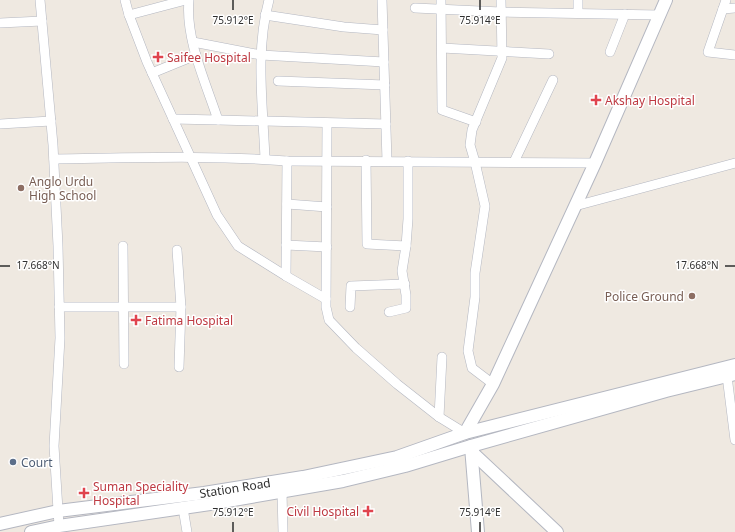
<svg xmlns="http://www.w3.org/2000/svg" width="735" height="532" viewBox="0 0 735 532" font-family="'Noto Sans',sans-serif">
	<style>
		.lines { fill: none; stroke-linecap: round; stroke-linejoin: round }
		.street-casing { stroke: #b4b7c1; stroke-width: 10 }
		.secondary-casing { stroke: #b4b7c1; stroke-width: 14 }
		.street { stroke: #fff; stroke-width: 9 }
		.secondary { stroke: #fff; stroke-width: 12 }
		.ticks { fill: none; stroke: #2e2e2e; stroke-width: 1.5 }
		.health-dot { fill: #e0444e; stroke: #fff; stroke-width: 1.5 }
		.education-dot { fill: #8d6e63; stroke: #fff; stroke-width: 1.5 }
		.service-dot { fill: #5c6f8a; stroke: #fff; stroke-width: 1.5 }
		.labels { text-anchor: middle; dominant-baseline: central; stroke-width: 3; stroke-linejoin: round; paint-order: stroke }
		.health-label { font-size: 12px; fill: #be3a42; stroke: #fff; text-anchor: start }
		.education-label { font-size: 12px; fill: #785e54; stroke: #fff; text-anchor: start }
		.service-label { font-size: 12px; fill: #4e5e75; stroke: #fff; text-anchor: start }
		.street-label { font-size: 12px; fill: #2e2e2e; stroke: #fff }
		.ticks-label { font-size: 10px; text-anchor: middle; fill: #2e2e2e; stroke: #fff; stroke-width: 3; stroke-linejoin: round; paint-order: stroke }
	</style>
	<rect width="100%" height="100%" fill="#efe9e1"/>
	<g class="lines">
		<g class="street-casing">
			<g id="street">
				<path d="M40 0 53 145 58 246 60 338 54 446 59 526"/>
				<path d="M125 0 129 15 147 62 217 215 238 246 286 276 326 299"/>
				<path d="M382 0 387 161"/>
				<path d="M441 0 442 110 476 122"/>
				<path d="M578 0V13"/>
				<path d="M726 0 708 52 735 55"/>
				<path d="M415 8 501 12 659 15"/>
				<path d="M723 9 735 8"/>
				<path d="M129 15 186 0"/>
				<path d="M265 15 344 27 383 30"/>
				<path d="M0 23 42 21"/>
				<path d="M193 42 261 55 384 62"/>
				<path d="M442 48 549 54"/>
				<path d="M610 52 625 14"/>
				<path d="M152 73 196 55"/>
				<path d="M278 81 385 85"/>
				<path d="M173 119 218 120C206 83 185 39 189 0"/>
				<path d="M218 120 386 124"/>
				<path d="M327 123 326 307 329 320 356 348 397 384 439 417 465 433"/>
				<path d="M0 124 51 121"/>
				<path d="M54 159C132 158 210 155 287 161L595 163"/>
				<path d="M265 159C263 107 255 51 269 0"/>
				<path d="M366 160 367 244 406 246 408 219V161"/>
				<path d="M514 162 553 80"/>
				<path d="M287 204 327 207"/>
				<path d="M575 206 735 163"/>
				<path d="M286 245 327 247"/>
				<path d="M123 246 124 364"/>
				<path d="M177 250 181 307 179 367"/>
				<path d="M286 276 287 161"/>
				<path d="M59 307H181"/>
				<path d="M350 307 351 286 405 284"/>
				<path d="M389 312 406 308V295L402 271 406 246"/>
				<path d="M727 376 735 440"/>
				<path d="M493 384 472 368 468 351 475 297V273L485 206 475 162 470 145 472 130 502 58 501 0"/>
				<path d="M439 417 442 357"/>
				<path d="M282 492 283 532"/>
				<path d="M183 508 187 532"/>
			</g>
		</g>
		<g class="secondary-casing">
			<g id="secondary">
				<path d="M465 433 493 384 595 163 666 0"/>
				<path d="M471 446 474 454 557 532"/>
				<path d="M471 447 478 532"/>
				<path d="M0 524 58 511 204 493 303 477 397 457 465 433 735 365"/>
				<path d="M31 532 59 526 210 504 343 481 405 466 471 446 666 391 735 374"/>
			</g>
		</g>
		<use href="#street" class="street"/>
		<use href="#secondary" class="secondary"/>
	</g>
	<path class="ticks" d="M233 0V10M480 0V10M0 266H10M725 266H735M233 522V532M480 522V532"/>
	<g class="health-dot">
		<path d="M156 51h4v4h4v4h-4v4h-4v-4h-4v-4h4z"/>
		<path d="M594 94h4v4h4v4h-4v4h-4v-4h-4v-4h4z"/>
		<path d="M134 314h4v4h4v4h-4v4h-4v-4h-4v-4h4z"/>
		<path d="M82 487h4v4h4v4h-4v4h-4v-4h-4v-4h4z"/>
		<path d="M366 505h4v4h4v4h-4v4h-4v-4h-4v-4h4z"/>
	</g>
	<g class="education-dot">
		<circle cx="21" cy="188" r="4"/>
		<circle cx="692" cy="296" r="4"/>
	</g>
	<circle class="service-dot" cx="13" cy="462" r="4"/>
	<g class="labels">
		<g class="health-label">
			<text x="167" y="57">Saifee Hospital</text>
			<text x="605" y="100">Akshay Hospital</text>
			<text x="145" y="320">Fatima Hospital</text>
			<text x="93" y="486">Suman Speciality<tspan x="93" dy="14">Hospital</tspan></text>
			<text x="359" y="511" text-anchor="end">Civil Hospital</text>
		</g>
		<g class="education-label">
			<text x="29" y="181">Anglo Urdu<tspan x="29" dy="14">High School</tspan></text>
			<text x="684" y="296" text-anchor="end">Police Ground</text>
		</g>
		<g class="service-label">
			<text x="21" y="462">Court</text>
		</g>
		<g class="street-label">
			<text transform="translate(235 488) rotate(-9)">Station Road</text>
		</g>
	</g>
	<g class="ticks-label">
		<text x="233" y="24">75.912°E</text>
		<text x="480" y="24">75.914°E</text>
		<text x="38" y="269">17.668°N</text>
		<text x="697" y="269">17.668°N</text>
		<text x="233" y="516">75.912°E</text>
		<text x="480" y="516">75.914°E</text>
	</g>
</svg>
